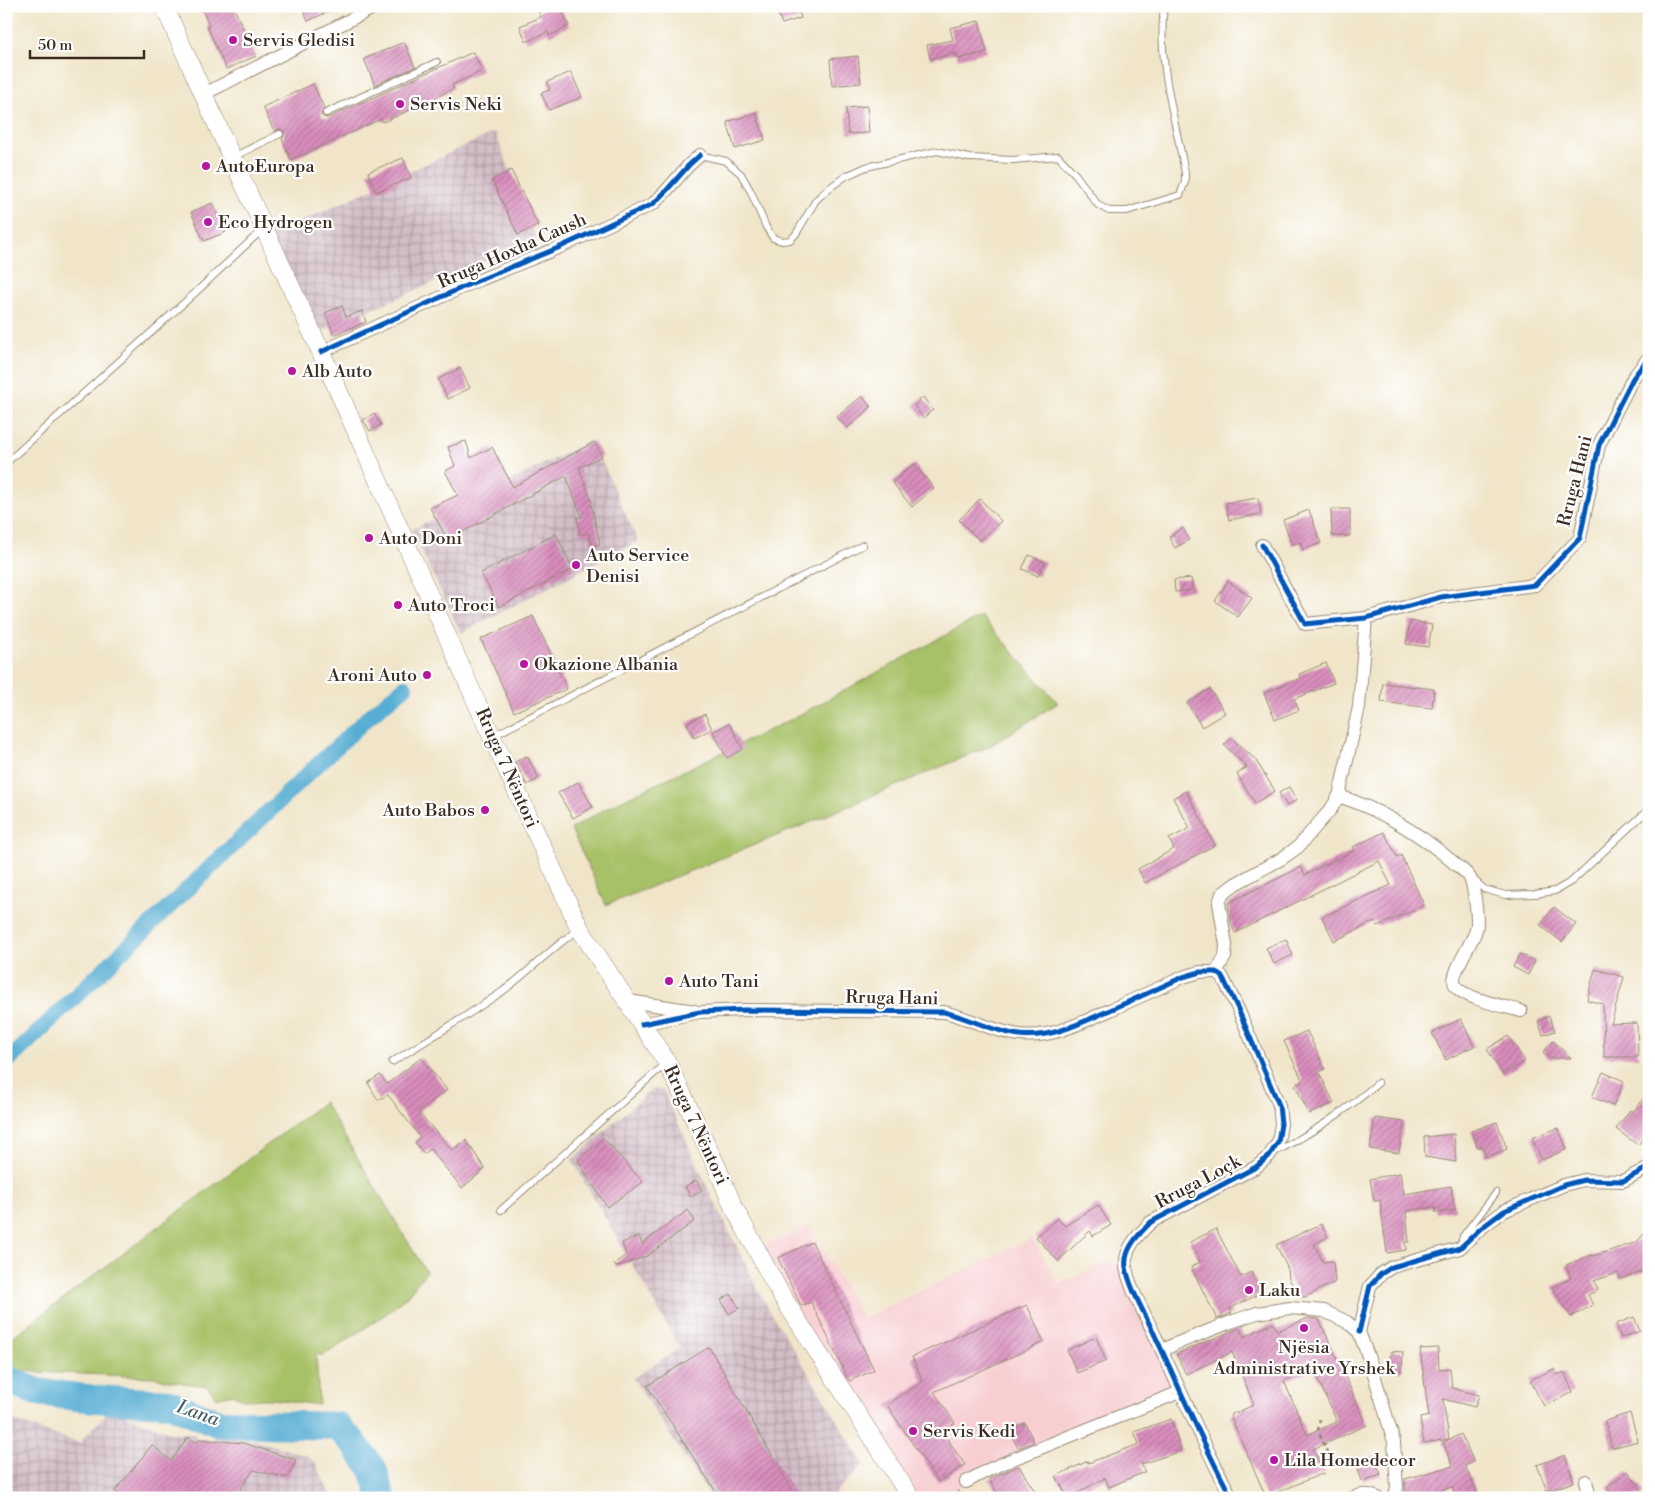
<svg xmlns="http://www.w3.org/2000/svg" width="1655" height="1504" viewBox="0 0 1655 1504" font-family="'Libre Bodoni',serif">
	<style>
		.built { fill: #f7cfd1 }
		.industrial { fill: url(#industrial-grid) }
		.green { fill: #a7c166; stroke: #717642 }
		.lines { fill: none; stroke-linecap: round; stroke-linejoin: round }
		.canal { stroke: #57add3; stroke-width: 16 }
		.river { stroke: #57add3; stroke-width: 28 }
		.building { fill: url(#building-hatch); fill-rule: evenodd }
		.service-casing { stroke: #968874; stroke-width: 8 }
		.minor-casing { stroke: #968874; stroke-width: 14 }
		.secondary-casing { stroke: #968874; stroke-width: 19 }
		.path { stroke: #968874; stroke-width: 2.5; stroke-dasharray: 4 4; stroke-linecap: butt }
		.service { stroke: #fff; stroke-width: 6 }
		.minor { stroke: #fff; stroke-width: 12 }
		.secondary { stroke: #fff; stroke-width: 18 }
		.cycleway-casing { stroke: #fff; stroke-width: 8 }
		.cycleway { stroke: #0057b8; stroke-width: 5 }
		.poi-dot { fill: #b5179e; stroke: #fff; stroke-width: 2 }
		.labels { text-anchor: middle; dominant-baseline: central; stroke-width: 4.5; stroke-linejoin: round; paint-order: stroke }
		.poi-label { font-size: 18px; fill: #3b2a1e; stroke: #fff; text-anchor: start }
		.street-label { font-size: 18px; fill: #3b2a1e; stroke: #fff }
		.water-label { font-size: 19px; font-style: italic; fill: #465e66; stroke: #fff }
	</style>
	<defs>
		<pattern id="industrial-grid" width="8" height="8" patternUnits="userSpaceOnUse" patternTransform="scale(1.25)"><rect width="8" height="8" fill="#d2bdc6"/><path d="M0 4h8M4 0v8" fill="none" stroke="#ac9aa0"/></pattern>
		<pattern id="building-hatch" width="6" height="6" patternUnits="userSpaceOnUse" patternTransform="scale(1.25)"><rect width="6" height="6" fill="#d98ebd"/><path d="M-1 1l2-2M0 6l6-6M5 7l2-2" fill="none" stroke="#b17499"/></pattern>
	</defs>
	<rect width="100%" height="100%" fill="#fff"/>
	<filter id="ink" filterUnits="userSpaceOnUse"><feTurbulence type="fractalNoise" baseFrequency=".02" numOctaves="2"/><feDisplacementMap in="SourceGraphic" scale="10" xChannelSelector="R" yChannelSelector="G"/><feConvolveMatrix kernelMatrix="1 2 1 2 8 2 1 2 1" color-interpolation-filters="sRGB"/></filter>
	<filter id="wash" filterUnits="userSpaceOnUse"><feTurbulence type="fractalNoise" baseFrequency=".0096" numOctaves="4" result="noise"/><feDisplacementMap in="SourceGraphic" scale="20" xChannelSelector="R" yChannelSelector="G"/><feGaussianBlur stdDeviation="1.12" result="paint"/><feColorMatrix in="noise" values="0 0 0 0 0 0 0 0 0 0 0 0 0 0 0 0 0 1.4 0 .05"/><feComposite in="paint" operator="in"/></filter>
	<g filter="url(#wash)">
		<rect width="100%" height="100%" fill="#f0e5c9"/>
		<path class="built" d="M809 1226 863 1318 1032 1238 1059 1284 1108 1261 1126 1266 1180 1392 966 1482 952 1498H911L756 1250Z"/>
		<g class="industrial">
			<path d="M495 132 536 238 312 335 268 237Z"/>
			<path d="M592 440 638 541 461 633 411 530Z"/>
			<path d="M652 1089 663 1090 713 1199 764 1301 864 1464 834 1494 836 1498H711L633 1378 680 1348 572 1160Z"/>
			<path d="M111 1409 171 1433H192L199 1439 212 1441 215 1436 254 1440 308 1456 316 1463 332 1498H6V1418L79 1443Z"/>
		</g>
		<g class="green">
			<path d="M981 616 1058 703 990 746 806 824 606 905 571 829 612 805 790 720Z"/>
			<path d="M324 1102 426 1272 407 1296 386 1314 323 1356 316 1354 319 1405C303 1403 287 1400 270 1399 253 1398 250 1404 232 1394L217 1398 207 1386 169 1381 155 1377 35 1372 6 1368V1342Z"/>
		</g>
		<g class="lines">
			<path class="canal" d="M6 1063 312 770 373 713 405 687"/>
			<path class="river" d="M6 1379 37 1392 94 1399 169 1403 217 1423 337 1426 352 1441 373 1469 382 1498"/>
		</g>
		<g id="blocks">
			<g class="building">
				<path d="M200 6H233L256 56 226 69 207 26 209 25Z"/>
				<path d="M301 6H341L308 21Z"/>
				<path d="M549 6H560L569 26 549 36 548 32 526 42 520 26 541 17 538 12Z"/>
				<path d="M792 6H797L801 18 782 24 777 11Z"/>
				<path d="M979 21 987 52 958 59 956 53 930 59 927 45 953 40 950 28Z"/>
				<path d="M404 42 415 67 375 85 364 59Z"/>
				<path d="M473 52 482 71 452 85 454 88 426 103 383 122 381 119 291 160 282 139 284 136V131L280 129 274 131 263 107 313 84 324 108 321 115 324 117 328 118Z"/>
				<path d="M858 56 861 83 832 86 830 59Z"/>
				<path d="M571 72 582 97 549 110 541 93 550 90 547 82Z"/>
				<path d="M867 106 869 133 848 134 846 108Z"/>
				<path d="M756 113 765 140 735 149 727 122Z"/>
				<path d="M403 158 411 178 376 192 368 172Z"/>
				<path d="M511 170 538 225 518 235 492 180Z"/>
				<path d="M212 203 226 232 204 241 191 212Z"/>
				<path d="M342 306 346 317 362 311 366 322 334 335 325 313Z"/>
				<path d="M460 368 470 388 448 399 438 379Z"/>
				<path d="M862 396 871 407 847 428 837 417Z"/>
				<path d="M923 397 933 410 923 418 914 405Z"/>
				<path d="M374 413 381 425 370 431 363 420Z"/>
				<path d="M466 441 471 458 492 447 513 487 594 442 602 456 579 468 592 502 591 503 600 544 593 546 588 533 580 534 577 518 582 517 566 476 448 540 430 508 458 495 445 471 455 466 448 447Z"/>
				<path d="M914 464 934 488 912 507 892 482Z"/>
				<path d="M1258 498 1261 514 1229 520 1226 503Z"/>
				<path d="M980 499 1001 521 980 541 959 520Z"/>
				<path d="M1331 509H1350V536H1332Z"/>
				<path d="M1309 510 1321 543 1303 550 1300 542 1292 545 1283 520Z"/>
				<path d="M1183 528 1189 540 1175 548 1169 537Z"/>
				<path d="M556 534 573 569 499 607 481 573Z"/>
				<path d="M1029 555 1045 562 1038 576 1022 569Z"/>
				<path d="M1191 578 1193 590 1175 592 1174 580Z"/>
				<path d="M1228 581 1252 598 1238 617 1215 601Z"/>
				<path d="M533 616 567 689 514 712 481 639Z"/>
				<path d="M1410 621 1432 625 1428 647 1406 644Z"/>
				<path d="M1326 663 1334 683 1294 699 1299 710 1275 720 1264 693 1301 678 1299 674Z"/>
				<path d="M1383 683 1434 689 1432 708 1381 702Z"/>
				<path d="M1210 689 1225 713 1202 727 1187 703Z"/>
				<path d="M705 714 712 729 694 738 687 723Z"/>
				<path d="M729 723 743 749 727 758 713 732Z"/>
				<path d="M1231 738 1255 759 1275 791 1255 803 1237 774 1247 767 1224 745Z"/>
				<path d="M527 756 539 778 527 785 515 762Z"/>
				<path d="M578 782 593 807 573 818 558 793Z"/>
				<path d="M1289 787 1297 800 1287 806 1279 793Z"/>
				<path d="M1186 791 1215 845 1145 883 1138 869 1174 849 1169 839 1190 828 1173 798Z"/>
				<path d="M1384 832 1397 857 1401 855 1424 905 1378 926 1375 921 1334 941 1322 917 1391 885 1379 861 1235 933 1231 924 1228 903 1301 867 1305 875 1355 850 1353 847Z"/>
				<path d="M1554 907 1576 924 1562 942 1540 925Z"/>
				<path d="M1286 939 1293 955 1274 964 1266 948Z"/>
				<path d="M1520 954 1535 961 1528 975 1513 967Z"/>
				<path d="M1595 969 1624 977 1611 1024 1637 1023 1638 1057H1604L1603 1004 1587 1000Z"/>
				<path d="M1549 1016 1555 1031 1543 1035 1538 1021Z"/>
				<path d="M1461 1019 1474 1046 1446 1060 1432 1033Z"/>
				<path d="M1307 1031 1325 1069 1319 1072 1334 1103 1309 1114 1295 1085 1303 1082 1284 1041Z"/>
				<path d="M1508 1036 1525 1061 1503 1075 1487 1049Z"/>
				<path d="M1553 1041 1571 1058H1549L1543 1052Z"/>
				<path d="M421 1058 447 1090 418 1112 452 1150 466 1140 485 1169 462 1188 430 1149 424 1154 415 1142 420 1137 388 1095 378 1100 368 1083 380 1075 387 1084Z"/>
				<path d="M1603 1072 1624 1081 1613 1106 1592 1097Z"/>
				<path d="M1649 1091V1130L1638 1145 1616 1129 1630 1110 1633 1112Z"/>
				<path d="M1375 1118 1404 1122 1399 1153 1370 1149Z"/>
				<path d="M1497 1122 1507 1149 1486 1157 1482 1146 1478 1148 1471 1131Z"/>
				<path d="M1558 1128 1567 1149 1542 1160 1532 1138Z"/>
				<path d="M1454 1134 1456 1162 1425 1157 1424 1137Z"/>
				<path d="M603 1138 643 1182 607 1207 578 1161Z"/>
				<path d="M1400 1173 1404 1194 1451 1186 1455 1210 1436 1213 1435 1207 1406 1211 1409 1242H1405L1406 1250 1387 1253 1380 1200 1374 1201 1370 1179Z"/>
				<path d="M696 1180 702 1190 691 1197 685 1187Z"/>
				<path d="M1098 1205 1111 1225 1093 1236 1090 1231 1058 1261 1036 1237 1057 1218 1065 1226Z"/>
				<path d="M688 1210 695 1221 647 1256 616 1267 614 1264 626 1255 622 1243 639 1236 642 1244Z"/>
				<path d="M1321 1224 1328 1237 1314 1244 1323 1262 1333 1261 1335 1282 1305 1297H1298L1289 1278 1288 1269 1276 1245Z"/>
				<path d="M1649 1228V1259L1645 1261 1648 1270 1620 1279 1618 1273 1594 1281 1598 1290 1588 1295 1593 1305 1571 1317 1552 1287 1571 1278 1566 1265 1592 1255 1593 1256 1637 1242Z"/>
				<path d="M1216 1229 1241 1277 1251 1272 1261 1293 1229 1309 1232 1313 1217 1319 1191 1267 1200 1262 1190 1242Z"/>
				<path d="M812 1242 874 1370 849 1381 811 1302 801 1306 778 1258Z"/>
				<path d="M731 1294 739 1308 729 1314 721 1300Z"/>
				<path d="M1027 1305 1044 1342 934 1392 955 1423 942 1431 965 1465 938 1482 887 1405 923 1381 912 1357Z"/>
				<path d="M1634 1317 1640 1331 1621 1338 1616 1324Z"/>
				<path d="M1308 1318 1319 1319 1367 1425 1313 1449 1324 1473 1266 1497 1230 1415 1254 1405 1232 1352 1186 1374 1176 1354 1239 1328 1244 1337 1273 1323 1278 1331ZM1314 1370 1337 1422 1307 1435 1284 1381Z"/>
				<path d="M1096 1337 1106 1361 1077 1373 1067 1350Z"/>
				<path d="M709 1347 797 1498H720L647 1386Z"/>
				<path d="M1438 1348 1439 1369 1450 1368 1452 1388 1479 1395 1475 1407 1443 1399 1449 1439 1424 1443 1420 1418 1429 1416 1420 1349Z"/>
				<path d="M1391 1351 1403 1352 1402 1371H1389Z"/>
				<path d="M1554 1369 1557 1375 1564 1372 1573 1392 1544 1406 1530 1380Z"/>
				<path d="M1630 1413 1638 1441 1612 1448 1605 1421Z"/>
				<path d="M1171 1419 1181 1451 1141 1464 1145 1472 1109 1487 1105 1478 1068 1498 1056 1476 1088 1461V1463L1139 1444 1134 1432Z"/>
				<path d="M1025 1423 1034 1442 1018 1448 1009 1430Z"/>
				<path d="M1461 1434 1474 1462 1465 1466 1480 1498H1457L1452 1487 1427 1494 1428 1498H1406L1405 1479 1453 1466 1443 1442Z"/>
				<path d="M188 1437 197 1443 199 1439 243 1443 296 1460 288 1478 253 1470 235 1498H122L115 1491 152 1445 171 1461Z"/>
				<path d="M1565 1455 1574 1482 1547 1491 1537 1465Z"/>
				<path d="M1374 1456 1381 1475 1362 1481 1356 1462Z"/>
				<path d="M1019 1466 1036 1493 1027 1498H1000L989 1479Z"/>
				<path d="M1628 1471 1643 1492 1636 1498H1614L1607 1487Z"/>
			</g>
		</g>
	</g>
	<g filter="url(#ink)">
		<use href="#blocks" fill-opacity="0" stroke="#968874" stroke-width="1"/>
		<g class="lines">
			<g class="service-casing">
				<g id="service">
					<path d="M326 113 437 62"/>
					<path d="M700 155 726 161 741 174 751 192 766 227 773 238 782 241 790 240 796 234 816 200 828 189 846 176 866 167 937 151 969 158 1013 160 1058 156 1076 175 1098 205 1109 211H1127L1180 195 1185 182V173C1175 118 1157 62 1164 6"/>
					<path d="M233 157 280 134"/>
					<path d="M6 463 195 293 262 230"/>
					<path d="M493 736 863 545"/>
					<path d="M1473 879 1484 889 1505 895 1535 894 1555 891 1572 881 1649 809"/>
					<path d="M392 1062C429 1039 467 1016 503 991 529 972 551 948 578 930"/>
					<path d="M1273 1153C1314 1132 1343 1113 1378 1083"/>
					<path d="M501 1210 656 1072 667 1064"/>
					<path d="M1461 1244 1463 1236 1496 1193"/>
					<path d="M1210 1498 1228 1489"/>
				</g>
			</g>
			<g class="minor-casing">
				<g id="minor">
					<path d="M204 94 377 6"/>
					<path d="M321 352 472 283 558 248 653 204 666 191 689 165 700 155"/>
					<path d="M1262 545 1305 624 1366 618 1441 597 1535 585 1580 538 1599 445 1633 378 1649 357"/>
					<path d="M1339 796C1381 810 1420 834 1453 862 1458 867 1467 872 1470 878 1474 886 1479 922 1476 930 1473 942 1449 975 1455 985 1461 998 1507 1007 1521 1011"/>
					<path d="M1216 972 1225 957 1226 945 1219 903 1222 894 1235 884 1281 859 1298 847 1331 809 1339 796 1359 707 1366 618"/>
					<path d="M628 1001 695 1011"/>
					<path d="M642 1024 700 1012 744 1010 944 1012C970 1018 994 1032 1020 1035 1051 1039 1083 1022 1110 1010 1135 999 1159 988 1183 977L1200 972H1216L1222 976 1238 1009 1279 1105 1281 1124 1278 1142 1269 1156 1256 1167 1151 1222C1140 1233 1123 1249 1126 1267 1129 1288 1148 1319 1157 1340 1182 1393 1204 1447 1232 1498"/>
					<path d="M1359 1332 1370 1286 1381 1274 1392 1267 1460 1248 1480 1229 1504 1211 1564 1185 1584 1180 1623 1181 1649 1167"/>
					<path d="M1162 1351 1175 1344 1231 1322 1257 1313 1290 1308 1324 1311 1347 1322 1359 1332 1371 1364 1394 1442 1397 1488 1394 1498"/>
					<path d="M1586 1481 1590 1498"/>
					<path d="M966 1482 990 1469 1013 1459 1180 1392"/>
					<path d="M1353 1498C1361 1493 1369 1494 1378 1498"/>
				</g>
			</g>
			<g class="secondary-casing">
				<path id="secondary" d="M164 6 232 158 321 352 492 737 580 929 668 1064 716 1165 733 1206 780 1293 911 1498"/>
			</g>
			<g class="path">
				<path d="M1320 1419 1318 1430 1327 1452"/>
				<path d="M952 1498 958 1491"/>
			</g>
			<use href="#service" class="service"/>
			<use href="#minor" class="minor"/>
			<use href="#secondary" class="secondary"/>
			<g class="cycleway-casing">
				<g id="cycleway">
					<path d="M321 352 472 283 558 248 653 204 666 191 689 165 700 155"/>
					<path d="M1262 545 1305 624 1366 618 1441 597 1535 585 1580 538 1599 445 1633 378 1649 357"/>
					<path d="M642 1024 700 1012 744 1010 944 1012C970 1018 994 1032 1020 1035 1051 1039 1083 1022 1110 1010 1135 999 1159 988 1183 977L1200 972H1216L1222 976 1238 1009 1279 1105 1281 1124 1278 1142 1269 1156 1256 1167 1151 1222C1140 1233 1123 1249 1126 1267 1129 1288 1148 1319 1157 1340 1182 1393 1204 1447 1232 1498"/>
					<path d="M1359 1332 1370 1286 1381 1274 1392 1267 1460 1248 1480 1229 1504 1211 1564 1185 1584 1180 1623 1181 1649 1167"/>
				</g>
			</g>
			<use href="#cycleway" class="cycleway"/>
		</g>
	</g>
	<g class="poi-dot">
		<circle cx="233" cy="40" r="5"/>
		<circle cx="400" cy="104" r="5"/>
		<circle cx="206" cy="166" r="5"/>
		<circle cx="208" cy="222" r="5"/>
		<circle cx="292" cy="371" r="5"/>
		<circle cx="369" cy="538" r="5"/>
		<circle cx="576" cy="565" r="5"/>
		<circle cx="398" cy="605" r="5"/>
		<circle cx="524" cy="664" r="5"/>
		<circle cx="427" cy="675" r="5"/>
		<circle cx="485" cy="810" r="5"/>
		<circle cx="669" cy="981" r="5"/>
		<circle cx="1249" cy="1290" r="5"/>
		<circle cx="1304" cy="1328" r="5"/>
		<circle cx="913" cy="1431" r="5"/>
		<circle cx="1274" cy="1460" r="5"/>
	</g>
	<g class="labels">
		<g class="poi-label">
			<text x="243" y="40">Servis Gledisi</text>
			<text x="410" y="104">Servis Neki</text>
			<text x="216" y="166">AutoEuropa</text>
			<text x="218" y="222">Eco Hydrogen</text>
			<text x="302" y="371">Alb Auto</text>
			<text x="379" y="538">Auto Doni</text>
			<text x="586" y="555">Auto Service<tspan x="586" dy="21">Denisi</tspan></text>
			<text x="408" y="605">Auto Troci</text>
			<text x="534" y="664">Okazione Albania</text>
			<text x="417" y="675" text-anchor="end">Aroni Auto</text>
			<text x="475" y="810" text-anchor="end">Auto Babos</text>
			<text x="679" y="981">Auto Tani</text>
			<text x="1259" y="1290">Laku</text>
			<text x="1304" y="1347" text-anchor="middle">Njësia<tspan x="1304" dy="21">Administrative Yrshek</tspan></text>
			<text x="923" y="1431">Servis Kedi</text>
			<text x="1284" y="1460">Lila Homedecor</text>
		</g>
		<g class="street-label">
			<text transform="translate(512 251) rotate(-24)">Rruga Hoxha Caush</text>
			<text transform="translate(1575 481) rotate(-76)">Rruga Hani</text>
			<text transform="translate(507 768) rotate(66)">Rruga 7 Nëntori</text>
			<text transform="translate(892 998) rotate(1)">Rruga Hani</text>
			<text transform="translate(696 1125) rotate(65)">Rruga 7 Nëntori</text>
			<text transform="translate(1198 1182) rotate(-28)">Rruga Loçk</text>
		</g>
		<g class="water-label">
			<text transform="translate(198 1413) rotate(19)">Lana</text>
		</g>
	</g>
	<rect width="1655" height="1504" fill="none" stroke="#fff" stroke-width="25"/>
	<path d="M30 50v8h114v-8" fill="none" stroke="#3b2a1e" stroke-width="2.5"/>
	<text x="38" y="50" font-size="15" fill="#3b2a1e" stroke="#ffffff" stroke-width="4" paint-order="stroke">50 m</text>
</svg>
